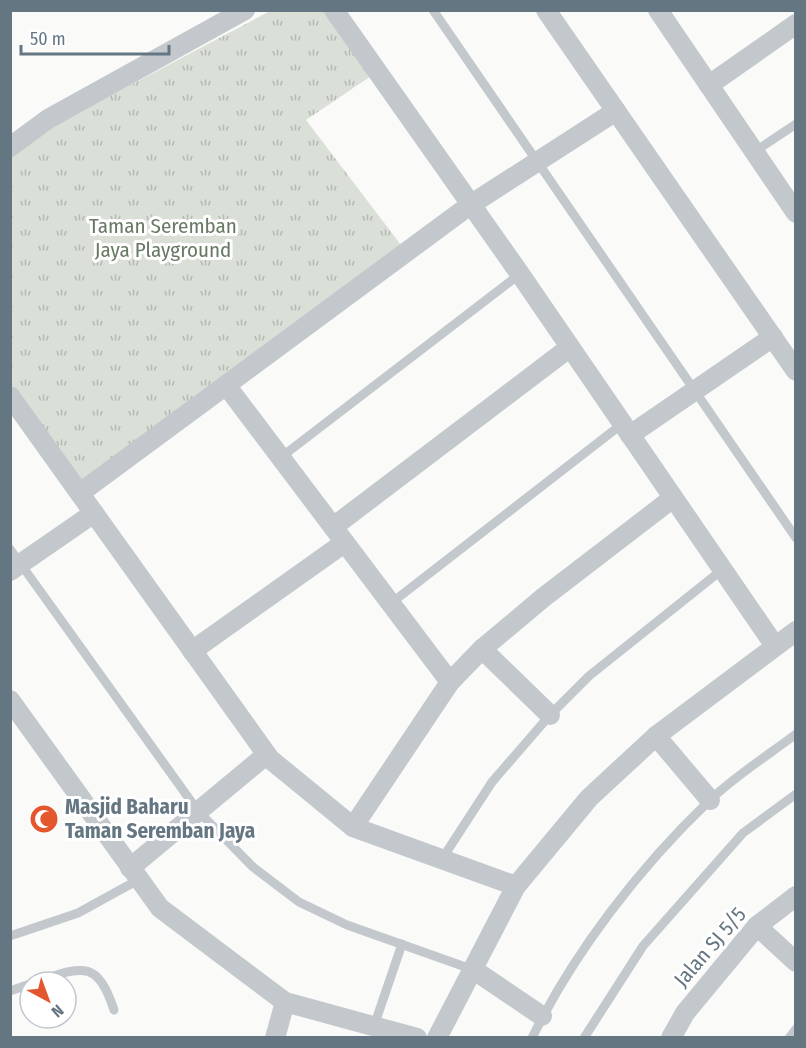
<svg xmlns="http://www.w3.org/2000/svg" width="806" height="1048" viewBox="0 0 806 1048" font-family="'Fira Sans Condensed',sans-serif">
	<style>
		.grass { fill: url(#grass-tufts) }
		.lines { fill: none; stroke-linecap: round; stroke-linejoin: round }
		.lane { stroke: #c3c8cc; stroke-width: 9 }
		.street { stroke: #c3c8cc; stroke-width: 20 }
		.labels { text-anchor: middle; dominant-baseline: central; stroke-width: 6; stroke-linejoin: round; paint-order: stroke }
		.park-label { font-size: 21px; fill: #687a64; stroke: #fff }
		.poi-label { font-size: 21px; font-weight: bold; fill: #657683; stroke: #fff; text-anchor: start }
		.street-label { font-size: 21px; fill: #657683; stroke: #fff }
	</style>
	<defs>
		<pattern id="grass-tufts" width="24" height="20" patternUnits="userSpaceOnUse" patternTransform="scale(1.5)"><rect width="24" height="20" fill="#dadfd7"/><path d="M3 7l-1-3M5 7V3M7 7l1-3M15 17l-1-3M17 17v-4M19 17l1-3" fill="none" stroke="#b4b9b4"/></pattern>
	</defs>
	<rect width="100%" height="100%" fill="#fafaf8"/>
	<path class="grass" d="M270 11H332L374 74 306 120 404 249 80 490 11 392 10 158 53 126Z"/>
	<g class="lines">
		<g class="lane">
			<path d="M433 10 796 538"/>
			<path d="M754 152 796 124"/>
			<path d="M280 458 520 274"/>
			<path d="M10 549 198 811 253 867 299 902 347 925 474 970"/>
			<path d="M390 604 622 424"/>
			<path d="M442 859 492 782 550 715 589 676 723 569"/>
			<path d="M10 936 78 913 138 880"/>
			<path d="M36 982C81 967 97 958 114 1010"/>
			<path d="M10 991 30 984"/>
			<path d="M374 1026 402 944"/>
			<path d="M532 1038C574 952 640 867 709 801 735 776 767 756 796 734"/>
			<path d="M584 1038 643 946 743 833 796 794"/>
			<path d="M789 1038 796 1029"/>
		</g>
		<g class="street">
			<path d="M334 10 520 274 775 646"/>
			<path d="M546 10 796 371"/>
			<path d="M658 10 796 213"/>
			<path d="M709 85 796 24"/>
			<path d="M10 147 48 119 245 10"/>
			<path d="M226 385 450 682"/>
			<path d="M10 396 270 759 353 827 516 886"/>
			<path d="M630 435 773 337"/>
			<path d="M80 493 470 205 616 111"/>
			<path d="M333 527 569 348"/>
			<path d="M10 571 94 513"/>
			<path d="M482 649 550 715"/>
			<path d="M192 651 344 543"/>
			<path d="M10 700 160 908 285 1002 417 1038"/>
			<path d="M656 736 710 800"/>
			<path d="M353 827 450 682 482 649 544 597 673 498"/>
			<path d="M130 868 266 755"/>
			<path d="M757 926 796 962"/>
			<path d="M474 970 542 1016"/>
			<path d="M275 1038 285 1002"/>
			<path d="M437 1038 516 886 589 798 656 736 796 631"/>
			<path d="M671 1038 685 1013 757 926 796 896"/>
		</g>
	</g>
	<defs>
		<g id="mosque-disc" transform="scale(1.5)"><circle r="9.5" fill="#e4572e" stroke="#fff"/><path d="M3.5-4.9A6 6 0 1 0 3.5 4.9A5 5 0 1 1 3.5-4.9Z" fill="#fff"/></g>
	</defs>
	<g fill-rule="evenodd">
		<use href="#mosque-disc" x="44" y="819"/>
	</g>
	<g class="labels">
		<g class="park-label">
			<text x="163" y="226">Taman Seremban<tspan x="163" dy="24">Jaya Playground</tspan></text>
		</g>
		<g class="poi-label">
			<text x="65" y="807">Masjid Baharu<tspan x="65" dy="24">Taman Seremban Jaya</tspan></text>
		</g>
		<g class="street-label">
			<text transform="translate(710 947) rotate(-49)">Jalan SJ 5/5</text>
		</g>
	</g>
	<rect width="806" height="1048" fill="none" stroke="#657683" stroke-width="24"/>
	<g transform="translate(48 1000) rotate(139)"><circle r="28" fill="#ffffff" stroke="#c1c8cd" stroke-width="1.5"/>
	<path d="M0-4.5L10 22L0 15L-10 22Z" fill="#e4572e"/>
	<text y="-9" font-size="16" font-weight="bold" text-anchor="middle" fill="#657683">N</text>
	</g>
	<path d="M21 45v9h148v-9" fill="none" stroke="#657683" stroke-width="3"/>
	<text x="30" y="45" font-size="18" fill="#657683" stroke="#ffffff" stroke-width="4.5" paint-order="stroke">50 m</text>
</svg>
